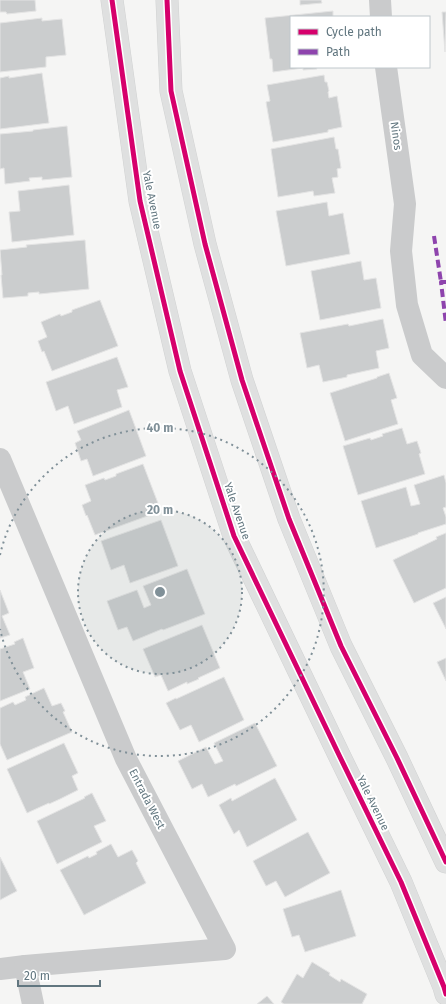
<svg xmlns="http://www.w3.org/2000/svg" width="446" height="1004" viewBox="0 0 446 1004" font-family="'Fira Sans',sans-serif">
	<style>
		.building { fill: #cbcdce; stroke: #e4e4e4 }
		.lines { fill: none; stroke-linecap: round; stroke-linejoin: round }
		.major-casing { stroke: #d1d2d2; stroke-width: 23 }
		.minor { stroke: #cacbcc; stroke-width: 22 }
		.major { stroke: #dfe0e0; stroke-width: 22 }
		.quiet { stroke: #8e44ad; stroke-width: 4; stroke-dasharray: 8 4; stroke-linecap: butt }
		.cycleway-casing { stroke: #fff; stroke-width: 8 }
		.cycleway { stroke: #d6006c; stroke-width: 5 }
		.ring { fill: none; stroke: #809098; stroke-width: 2; stroke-dasharray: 2 4 }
		.labels { text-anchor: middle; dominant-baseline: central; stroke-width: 4; stroke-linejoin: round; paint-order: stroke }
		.street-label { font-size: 11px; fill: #61767f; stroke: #fff }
		.centre { fill: #809098; stroke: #fff; stroke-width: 2 }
		.ring-label { font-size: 12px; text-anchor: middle; font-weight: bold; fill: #809098; stroke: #fff; stroke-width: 4; stroke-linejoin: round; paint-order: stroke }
	</style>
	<rect width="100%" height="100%" fill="#f5f5f4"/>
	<g class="building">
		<path d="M0 0H35L36 11 7 14 6 12H0Z"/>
		<path d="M300 0H321L322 3 300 5Z"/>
		<path d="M333 11V17H291V67H316L317 69 303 70V68L273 72 272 59H270L265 18Z"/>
		<path d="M442 12H446L445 52Z"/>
		<path d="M42 18V21L62 19 66 55 46 57V67L0 72V23Z"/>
		<path d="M42 73 49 123 0 129V78L9 76V78Z"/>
		<path d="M324 75 325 82H327L329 91 328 92 329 98 337 96 342 127 328 130V132L273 142 266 102 270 101 267 85Z"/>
		<path d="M67 126 72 177 42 180V177L29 178 30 181 5 184 4 168 0 169V134L33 131V130Z"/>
		<path d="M334 137 336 149H338L341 168 337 169 338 177 332 178 335 193 314 196 313 191 278 197 271 149Z"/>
		<path d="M69 185 74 235 12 242 9 212 20 211 18 191Z"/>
		<path d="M327 202 329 216 343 213 350 254 286 266 276 211Z"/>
		<path d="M85 240 89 289 39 294V292L28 293V296L3 298 1 275H2L0 250 27 247 26 245Z"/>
		<path d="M361 261 364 280 376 278 381 308 320 320 311 271Z"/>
		<path d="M100 300 118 346 52 371 44 351 42 352 38 341 47 337 41 322 60 314 61 316 72 312V310Z"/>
		<path d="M383 319 389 348 376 351 379 368 347 375V377L323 382 319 365 307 368 300 333 348 324 349 326Z"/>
		<path d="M117 357 128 387 117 390 122 407 74 424 68 406 56 411 46 382Z"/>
		<path d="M389 373 397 398 391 400 398 424 345 441 330 393 377 378V377Z"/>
		<path d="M129 410 146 456 93 476 87 459 81 461 75 443 81 440 77 431Z"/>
		<path d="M402 428 407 444 417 441 421 453 419 454 425 474 358 495 343 446 370 438 371 440 383 436 382 434Z"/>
		<path d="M143 464 161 511 95 535 87 515 86 516 82 505 91 501 85 485 104 478 105 480 116 476V474Z"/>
		<path d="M444 475 446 483V507L443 508 446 517V524L418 533V534L376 548 361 501 406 487 411 506 420 504 414 485Z"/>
		<path d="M161 520 178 566 130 583 124 565 111 570 101 541Z"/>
		<path d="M446 533V588L414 603 393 560 437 539 436 537Z"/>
		<path d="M187 569 205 614 163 630 162 629 133 641 127 627 118 630 107 601 137 590 144 608 151 605 143 586Z"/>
		<path d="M0 590 9 613 2 616 10 635 0 638Z"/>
		<path d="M446 597V629L433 603Z"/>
		<path d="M202 625 220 668 198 678 199 679 187 684V682L168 691 161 675 155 677 143 649Z"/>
		<path d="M23 638 34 668 23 672 30 689 0 701V649L15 644 14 642Z"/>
		<path d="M446 658V681L437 662Z"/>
		<path d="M224 677 244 720 199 742 191 725 180 730 166 703 176 698V699Z"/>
		<path d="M44 688 52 706 61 703 65 711 63 712 72 732 7 760 0 744V708L13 702 15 705 26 700 25 697Z"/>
		<path d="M255 723 277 766 236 786 235 784 208 797 202 784 192 789 178 761 206 747 215 764 223 761 214 743Z"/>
		<path d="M64 743 78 773 72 776 78 790 60 799 49 804V803L27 813 7 769Z"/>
		<path d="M275 778 297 820 247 847 239 830 234 834 219 805 231 798 232 801Z"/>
		<path d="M92 793 106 821 94 826 102 842 57 864 37 821 85 798 84 797Z"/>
		<path d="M308 832 330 873 285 897 276 881 266 886 253 861Z"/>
		<path d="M111 844 118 857 132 850 138 861 136 863 146 883 84 915 60 870 88 856 89 858 97 854 96 852Z"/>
		<path d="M0 857 17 891 0 900Z"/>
		<path d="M341 890 356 936 305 952 299 935 292 937 283 909Z"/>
		<path d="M312 962 330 973 329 975 340 982 341 979 367 994 362 1004H284L281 1002 297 974 303 978Z"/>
		<path d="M267 996 274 1004H257Z"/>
	</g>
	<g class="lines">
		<g class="major-casing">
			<g id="major">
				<path d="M112 0 140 201 180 371 234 536 340 757 401 882 444 987 446 994"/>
				<path d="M167 0 171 91 205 244 242 380 289 519 341 646 397 758 446 862"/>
			</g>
		</g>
		<g class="minor">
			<path d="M380 0 381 17"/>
			<path d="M386 67 405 204 401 251 407 305 422 355 446 378"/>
			<path d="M0 459 126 759 225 949 25 966 0 969"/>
			<path d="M25 966 33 1004"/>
		</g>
		<use href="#major" class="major"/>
		<g class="quiet">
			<path d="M434 236 441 282"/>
			<path d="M446 282H441L446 324"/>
		</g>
		<g class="cycleway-casing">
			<g id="cycleway">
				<path d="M112 0 140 201 180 371 234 536 340 757 401 882 444 987 446 994"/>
				<path d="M167 0 171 91 205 244 242 380 289 519 341 646 397 758 446 862"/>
			</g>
		</g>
		<use href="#cycleway" class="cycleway"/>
	</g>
	<circle cx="160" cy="592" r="82" fill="#809098" fill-opacity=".12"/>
	<g class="ring">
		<circle cx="160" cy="592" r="82"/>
		<path d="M0 555A164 164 0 1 1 0 629"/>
	</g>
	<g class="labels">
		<g class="street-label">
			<text transform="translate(396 136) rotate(82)">Ninos</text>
			<text transform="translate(152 200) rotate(79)">Yale Avenue</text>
			<text transform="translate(237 511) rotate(71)">Yale Avenue</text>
			<text transform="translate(147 799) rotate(63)">Entrada West</text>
			<text transform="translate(373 803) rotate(64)">Yale Avenue</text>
		</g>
	</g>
	<circle cx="160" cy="592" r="6" class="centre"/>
	<g class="ring-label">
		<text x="160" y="432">40 m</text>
		<text x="160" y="514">20 m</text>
	</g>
	<rect x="290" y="16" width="140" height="52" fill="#ffffff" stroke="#c0c8cc"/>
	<rect x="298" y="29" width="20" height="6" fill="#d6006c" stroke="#c0c8cc"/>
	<text x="326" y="36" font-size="12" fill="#61767f">Cycle path</text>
	<rect x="298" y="49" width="20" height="6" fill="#8e44ad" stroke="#c0c8cc"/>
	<text x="326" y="56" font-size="12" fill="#61767f">Path</text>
	<path d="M18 980v6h82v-6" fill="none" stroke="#61767f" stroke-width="2"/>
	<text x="24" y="980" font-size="12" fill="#61767f" stroke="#ffffff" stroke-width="3" paint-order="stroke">20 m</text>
</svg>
